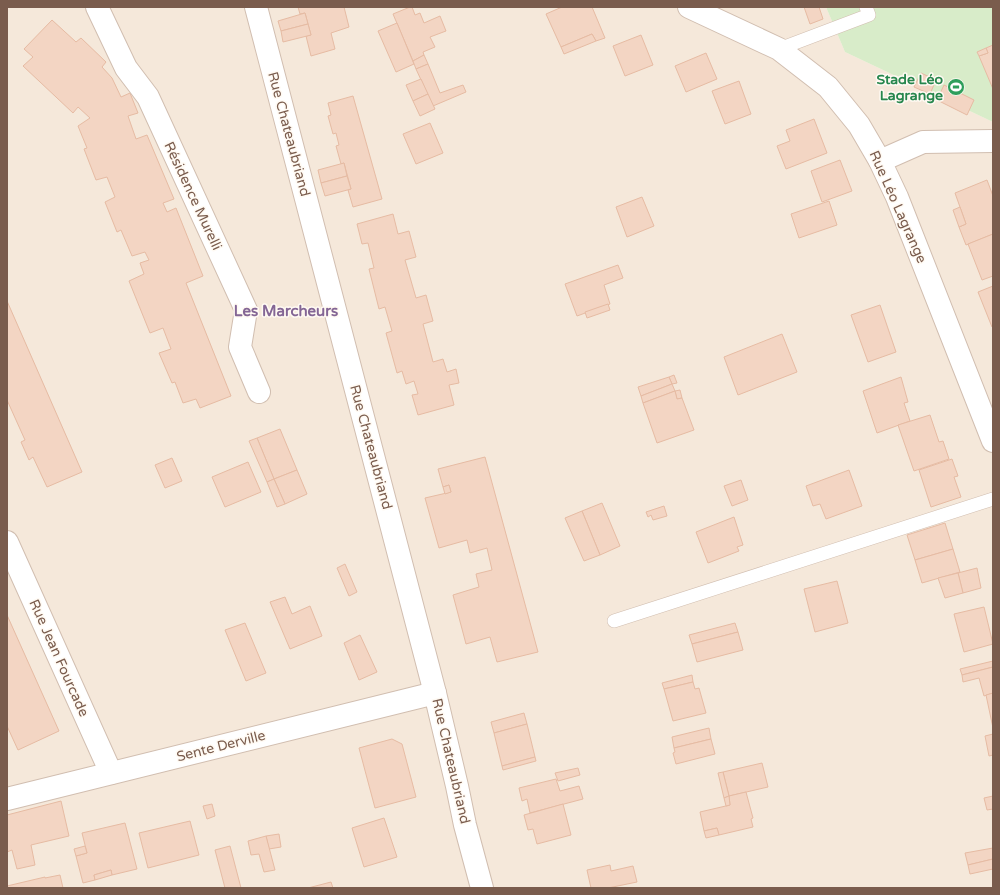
<svg xmlns="http://www.w3.org/2000/svg" width="1000" height="895" viewBox="0 0 1000 895" font-family="'Varela Round',sans-serif">
	<style>
		.residential { fill: #f5e8da }
		.green { fill: #d8ecc9 }
		.building { fill: #f3d5c3; stroke: #e6bba3 }
		.lines { fill: none; stroke-linecap: round; stroke-linejoin: round }
		.lane-casing { stroke: #d1beb0; stroke-width: 14 }
		.street-casing { stroke: #d1beb0; stroke-width: 24 }
		.lane { stroke: #fff; stroke-width: 13 }
		.street { stroke: #fff; stroke-width: 22 }
		.labels { text-anchor: middle; dominant-baseline: central; stroke-width: 3; stroke-linejoin: round; paint-order: stroke }
		.leisure-label { font-size: 14px; font-weight: bold; fill: #27864d; stroke: #fffaf3; text-anchor: end }
		.street-label { font-size: 14px; fill: #7a5c4d; stroke: #fffaf3 }
		.neighbourhood-label { font-size: 15px; font-weight: bold; fill: #846695; stroke: #fffaf3 }
	</style>
	<rect width="100%" height="100%" fill="#fdf6ec"/>
	<path class="residential" d="M7 7H826L845 52 993 122V888H7Z"/>
	<path class="green" d="M826 7H993V122L845 52Z"/>
	<g class="building">
		<path d="M298 7H344L349 27 331 33 335 49 311 56 306 36 311 35 305 13 300 14Z"/>
		<path d="M410 7H412L415 15 420 13 424 23 440 16 446 31 430 37 435 47 423 52 424 55 413 61 393 14Z"/>
		<path d="M562 7H592L605 38 596 41 592 34 561 47 546 14Z"/>
		<path d="M804 7H819L823 19 810 24Z"/>
		<path d="M305 13 308 24 281 31 278 21Z"/>
		<path d="M52 20 76 42 81 38 106 62 102 67 112 78 121 97 130 93 138 113 128 116 136 139 147 135 174 199 163 203 167 212 176 208 203 276 186 283 231 396 200 408 196 399 183 403 175 382 172 383 159 353 171 349 163 328 150 333 129 281 144 274 140 263 149 260 145 252 132 256 121 230 117 232 105 202 115 197 107 177 96 180 84 149 87 148 78 126 90 118 78 107 73 113 23 66 33 57 24 49Z"/>
		<path d="M397 23 414 64 396 72 378 31Z"/>
		<path d="M308 24 311 35 283 42 281 31Z"/>
		<path d="M592 34 596 41 564 54 561 47Z"/>
		<path d="M641 35 653 65 625 76 613 46Z"/>
		<path d="M993 45V89L979 56 988 53 986 48Z"/>
		<path d="M986 48 988 53 979 56 977 52Z"/>
		<path d="M706 53 717 79 686 92 675 66Z"/>
		<path d="M424 55 428 64 416 69 413 61Z"/>
		<path d="M428 64 440 93 463 85 466 92 433 106 416 69Z"/>
		<path d="M921 73 936 80 930 94 914 87Z"/>
		<path d="M421 79 428 94 413 101 406 85Z"/>
		<path d="M739 81 751 114 725 124 712 91Z"/>
		<path d="M944 85 974 100 967 115 937 100Z"/>
		<path d="M428 94 435 109 420 116 413 101Z"/>
		<path d="M353 96 382 199 353 207 348 190 351 189 344 163 341 164 336 146 339 145 336 133 333 134 328 116 331 115 328 103Z"/>
		<path d="M814 119 827 153 786 169 777 146 790 141 786 130Z"/>
		<path d="M430 123 443 153 416 164 403 134Z"/>
		<path d="M840 160 852 191 822 202 811 171Z"/>
		<path d="M344 163 347 176 321 183 318 170Z"/>
		<path d="M347 176 351 189 325 196 321 183Z"/>
		<path d="M987 180 993 196V234L966 245 959 227 966 224 955 193Z"/>
		<path d="M642 197 654 226 627 237 616 207Z"/>
		<path d="M829 201 837 225 799 238 791 214Z"/>
		<path d="M960 207 966 224 959 227 953 210Z"/>
		<path d="M393 214 398 234 409 231 416 257 405 260 416 298 426 295 433 321 423 324 433 362 443 359 447 372 456 369 459 383 449 385 454 405 418 415 412 395 418 394 414 381 406 384 402 371 397 373 386 333 392 331 385 307 379 309 369 269 374 268 368 243 362 244 357 224Z"/>
		<path d="M993 234V276L982 280 968 244Z"/>
		<path d="M618 265 623 278 604 285 610 304 577 316 565 284Z"/>
		<path d="M993 286V327H992L978 292Z"/>
		<path d="M7 301 82 472 47 487 33 457 29 460 21 442 25 440 7 400Z"/>
		<path d="M608 304 610 310 587 318 585 312Z"/>
		<path d="M880 305 896 352 868 362 851 315Z"/>
		<path d="M782 334 797 372 738 395 724 357Z"/>
		<path d="M674 375 677 383 672 384 669 377Z"/>
		<path d="M669 377 672 384 641 396 638 387Z"/>
		<path d="M901 377 908 402 904 403 910 421 877 433 863 391Z"/>
		<path d="M672 384 675 391 643 403 641 396Z"/>
		<path d="M680 390 682 398 677 399 675 391Z"/>
		<path d="M675 391 677 399 682 398 694 430 657 443 643 403Z"/>
		<path d="M930 415 939 442 943 441 949 459 914 471 898 425Z"/>
		<path d="M280 429 297 470 274 479 257 438Z"/>
		<path d="M257 438 274 479 267 482 249 441Z"/>
		<path d="M485 457 538 652 497 662 490 637 466 644 453 595 479 587 476 574 492 570 487 548 470 553 467 540 439 548 425 498 451 492 449 485 443 487 438 469Z"/>
		<path d="M172 458 182 481 165 488 155 465Z"/>
		<path d="M952 459 958 476 954 477 961 497 931 507 919 470Z"/>
		<path d="M248 462 261 492 225 507 212 477Z"/>
		<path d="M297 470 307 494 285 504 274 479Z"/>
		<path d="M849 470 862 506 826 519 820 504 813 506 806 486Z"/>
		<path d="M274 479 285 504 277 507 267 482Z"/>
		<path d="M741 480 748 500 732 506 724 486Z"/>
		<path d="M449 485 451 492 445 494 443 487Z"/>
		<path d="M602 503 620 546 600 555 582 511Z"/>
		<path d="M664 506 667 516 653 520 651 515 648 517 646 512Z"/>
		<path d="M582 511 600 555 584 561 565 518Z"/>
		<path d="M734 517 743 545 737 547 739 551 708 563 696 532Z"/>
		<path d="M945 523 953 549 915 560 907 535Z"/>
		<path d="M953 549 960 572 922 583 915 560Z"/>
		<path d="M345 564 357 592 349 596 337 568Z"/>
		<path d="M977 568 981 588 963 593 958 573Z"/>
		<path d="M958 573 963 593 945 598 938 578Z"/>
		<path d="M837 581 848 623 815 632 804 589Z"/>
		<path d="M285 597 292 614 310 606 322 636 290 649 270 602Z"/>
		<path d="M984 607 993 644 964 652 954 614Z"/>
		<path d="M7 615 59 731 18 750 7 726Z"/>
		<path d="M245 623 266 673 246 681 225 630Z"/>
		<path d="M735 623 738 632 692 644 689 635Z"/>
		<path d="M738 632 743 650 697 662 692 644Z"/>
		<path d="M360 635 377 672 359 680 344 643Z"/>
		<path d="M993 661V667L962 675 960 669Z"/>
		<path d="M993 667V693L984 696 979 678 963 682 962 675Z"/>
		<path d="M692 675 693 682 664 689 662 683Z"/>
		<path d="M693 682 695 689 699 688 706 713 673 721 664 689Z"/>
		<path d="M993 693V728L986 695Z"/>
		<path d="M524 713 527 724 494 733 491 722Z"/>
		<path d="M527 724 535 757 502 766 494 733Z"/>
		<path d="M709 728 711 739 674 748 672 737Z"/>
		<path d="M993 734V755L989 756 985 736Z"/>
		<path d="M392 739 402 744 416 797 375 808 359 748Z"/>
		<path d="M711 739 715 754 676 764 673 753 675 752 674 748Z"/>
		<path d="M535 757 536 761 503 770 502 766Z"/>
		<path d="M762 763 768 787 729 796 723 772Z"/>
		<path d="M578 768 580 775 558 781 555 773Z"/>
		<path d="M723 772 729 796 724 798 718 773Z"/>
		<path d="M556 779 560 791 579 786 583 799 530 813 527 799 522 801 519 788Z"/>
		<path d="M746 792 753 818 751 819 753 827 719 835 717 828 704 831 700 812 730 805 729 796Z"/>
		<path d="M729 796 730 805 726 806 724 798Z"/>
		<path d="M993 796V809L987 810 984 798Z"/>
		<path d="M61 801 69 836 31 845 35 865 17 869 12 850 7 852V815Z"/>
		<path d="M212 804 215 816 207 819 203 806Z"/>
		<path d="M563 804 571 835 537 844 533 829 528 830 524 815Z"/>
		<path d="M384 818 397 857 364 867 352 828Z"/>
		<path d="M190 821 199 855 148 868 139 833Z"/>
		<path d="M125 823 137 869 112 875 111 870 94 875 95 880 83 883 76 856 87 853 82 833Z"/>
		<path d="M717 828 719 835 706 838 704 831Z"/>
		<path d="M279 834 281 847 269 849 266 836Z"/>
		<path d="M266 836 275 870 264 872 259 854 251 855 248 841Z"/>
		<path d="M85 846 87 853 76 856 74 849Z"/>
		<path d="M230 846 241 888H225L215 850Z"/>
		<path d="M993 848V859L968 865 965 853Z"/>
		<path d="M993 859V869L970 874 968 865Z"/>
		<path d="M610 865 611 871 633 866 637 882 608 888H591L587 870Z"/>
		<path d="M111 870 112 875 95 880 94 875Z"/>
		<path d="M60 875 63 888H7V886L45 877V878Z"/>
		<path d="M331 882 333 888H308Z"/>
	</g>
	<g class="lines">
		<g class="lane-casing">
			<g id="lane">
				<path d="M779 49 869 15 866 7"/>
				<path d="M614 621 993 499"/>
			</g>
		</g>
		<g class="street-casing">
			<g id="street">
				<path d="M97 7 126 68 148 97 246 310 240 347 259 392"/>
				<path d="M256 7 435 693 457 786 465 825 482 888"/>
				<path d="M689 7 779 49 828 87 859 125 880 161 897 197 993 441"/>
				<path d="M880 161 923 142 993 141"/>
				<path d="M7 542 111 773"/>
				<path d="M7 799 435 693"/>
			</g>
		</g>
		<use href="#lane" class="lane"/>
		<use href="#street" class="street"/>
	</g>
	<defs>
		<g id="stadium-disc" transform="scale(0.9)"><circle r="9.5" fill="#2e9e5b" stroke="#fffaf3"/><path d="M0-5a6.5 5 0 1 0 0 10a6.5 5 0 1 0 0-10ZM-3.5-1.8h7v3.6h-7Z" fill="#fff"/></g>
	</defs>
	<g fill-rule="evenodd">
		<use href="#stadium-disc" x="956" y="87"/>
	</g>
	<g class="labels">
		<g class="leisure-label">
			<text x="943" y="79">Stade Léo<tspan x="943" dy="16">Lagrange</tspan></text>
		</g>
		<g class="street-label">
			<text transform="translate(289 134) rotate(75)">Rue Chateaubriand</text>
			<text transform="translate(193 196) rotate(65)">Résidence Murelli</text>
			<text transform="translate(898 207) rotate(66)">Rue Léo Lagrange</text>
			<text transform="translate(371 447) rotate(75)">Rue Chateaubriand</text>
			<text transform="translate(59 658) rotate(66)">Rue Jean Fourcade</text>
			<text transform="translate(221 746) rotate(-14)">Sente Derville</text>
			<text transform="translate(451 761) rotate(77)">Rue Chateaubriand</text>
		</g>
		<g class="neighbourhood-label">
			<text x="286" y="311">Les Marcheurs</text>
		</g>
	</g>
	<rect width="1000" height="895" fill="none" stroke="#7a5c4d" stroke-width="16"/>
</svg>
